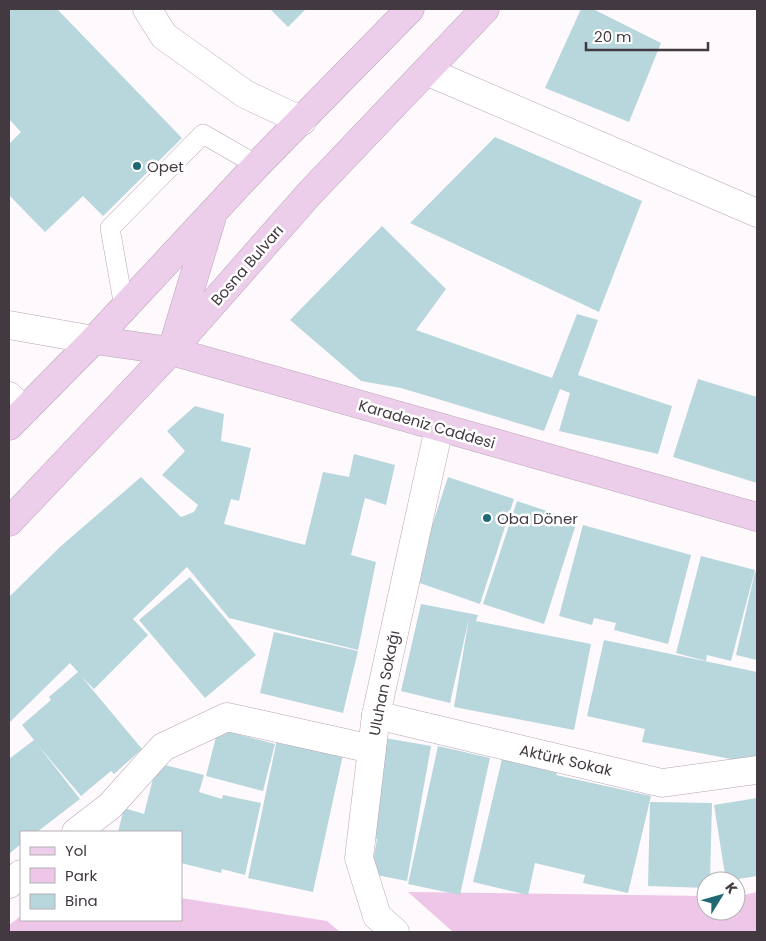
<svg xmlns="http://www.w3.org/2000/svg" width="766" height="941" viewBox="0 0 766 941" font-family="Poppins,sans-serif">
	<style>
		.green { fill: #eec6e8 }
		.building { fill: #b7d7dc }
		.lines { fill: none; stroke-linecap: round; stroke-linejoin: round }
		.service-casing { stroke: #b9a4b6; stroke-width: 20 }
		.minor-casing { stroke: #b9a4b6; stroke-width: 29 }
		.tertiary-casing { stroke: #b9a4b6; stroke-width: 29 }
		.secondary-casing { stroke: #b9a4b6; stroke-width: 29 }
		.service { stroke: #fff; stroke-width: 19 }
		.minor { stroke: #fff; stroke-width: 28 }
		.tertiary { stroke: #fff; stroke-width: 28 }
		.secondary { stroke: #edceea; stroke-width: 28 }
		.poi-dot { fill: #1f6874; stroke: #fff; stroke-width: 2 }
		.labels { text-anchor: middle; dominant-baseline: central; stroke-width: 5; stroke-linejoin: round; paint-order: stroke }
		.poi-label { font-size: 15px; fill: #423941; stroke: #fff; text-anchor: start }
		.street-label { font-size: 15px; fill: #423941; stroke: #fff }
	</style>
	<rect width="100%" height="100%" fill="#fef9fd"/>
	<g class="green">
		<path d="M408 892 706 896V911H736V897L757 892V932H453Z"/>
		<path d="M181 898 327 921 340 932H9V925L21 916V920H181Z"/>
	</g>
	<g class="building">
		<path d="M9 9H57L182 138 103 216 83 196 45 232 9 195V144L21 132 9 119Z"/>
		<path d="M270 9H306L288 27Z"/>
		<path d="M581 9H593L661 43 629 122 545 88Z"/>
		<path d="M495 137 642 201 599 312 410 223Z"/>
		<path d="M382 226 446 289 416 330 552 378 577 314 598 320 578 375 672 406 658 454 559 431 570 393 560 389 544 431 401 388 361 381 290 320Z"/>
		<path d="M698 379 757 397V483L673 457Z"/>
		<path d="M195 406 224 414 221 441 251 448 239 501 231 499 224 524 305 545 323 472 349 477 354 454 395 465 386 505 365 498 351 555 376 562 358 650 229 618 187 567 133 619 148 635 94 689 81 676 142 749 114 774 111 771 81 796 37 744 80 799 37 832H21V844L9 854V759L34 740 22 725 51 700 49 697 78 672 70 663 9 723V597L61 546 141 477 181 517 194 512 198 505 162 475 185 451 167 431Z"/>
		<path d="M448 477 514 499 480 604 414 581Z"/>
		<path d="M517 501 577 521 544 624 483 604Z"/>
		<path d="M583 525 691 555 668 644 614 630 616 623 594 618 592 625 559 616Z"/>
		<path d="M701 556 755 570 731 661 707 655 706 661 676 653Z"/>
		<path d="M755 572 757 573V660L736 655Z"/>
		<path d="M190 577 256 655 205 698 139 620Z"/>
		<path d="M421 604 478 615 476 621 591 644 574 730 454 707 469 618 450 703 401 691Z"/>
		<path d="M274 632 358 651 343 713 260 693Z"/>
		<path d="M604 640 757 672V764L642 742 645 729 587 716Z"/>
		<path d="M218 729 275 744 263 791 206 776Z"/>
		<path d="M278 735 344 750 313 892 248 878Z"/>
		<path d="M385 738 431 746 407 881 371 874 377 839 367 837Z"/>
		<path d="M438 746 490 758 460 895 408 884Z"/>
		<path d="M502 759 557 773 556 775 651 796 628 893 583 883 585 875 535 863 528 895 473 882Z"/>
		<path d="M157 763 204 775 199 792 222 799 223 795 261 803 245 875 222 869 221 873 181 863V832H118L124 808 144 814Z"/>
		<path d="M757 798V876L726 881 714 805Z"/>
		<path d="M650 802 712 803 710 881H706V888L648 886Z"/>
	</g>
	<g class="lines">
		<g class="service-casing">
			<path id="service" d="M124 307 110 228 203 134 257 165"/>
		</g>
		<g class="minor-casing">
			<g id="minor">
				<path d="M147 9 164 36 245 94 302 121"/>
				<path d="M426 71 757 213"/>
				<path d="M376 715 662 783 757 770"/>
				<path d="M76 832 110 806 163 747 227 717 372 749"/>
				<path d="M9 884 21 874"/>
				<path d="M395 932 377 916 359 858 376 715 439 428"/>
			</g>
		</g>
		<g class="tertiary-casing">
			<g id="tertiary">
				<path d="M9 325 94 340"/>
				<path d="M9 396 24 411"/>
			</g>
		</g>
		<g class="secondary-casing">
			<g id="secondary">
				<path d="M94 340 171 351 757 517"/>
				<path d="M174 343 212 217"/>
				<path d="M9 426 94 340 257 165 410 9"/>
				<path d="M9 522 171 351 309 194 485 9"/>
			</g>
		</g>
		<use href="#service" class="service"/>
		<use href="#minor" class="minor"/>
		<use href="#tertiary" class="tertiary"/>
		<use href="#secondary" class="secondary"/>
	</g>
	<g class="poi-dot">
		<circle cx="137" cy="166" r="5"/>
		<circle cx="487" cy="518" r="5"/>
	</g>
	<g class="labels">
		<g class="poi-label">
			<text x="147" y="166">Opet</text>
			<text x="497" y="518">Oba Döner</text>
		</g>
		<g class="street-label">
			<text transform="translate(247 265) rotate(-49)">Bosna Bulvarı</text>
			<text transform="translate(427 424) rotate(16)">Karadeniz Caddesi</text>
			<text transform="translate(384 683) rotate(-79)">Uluhan Sokağı</text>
			<text transform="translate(566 760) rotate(13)">Aktürk Sokak</text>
		</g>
	</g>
	<rect width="766" height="941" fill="none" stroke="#423941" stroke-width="20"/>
	<rect x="20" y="831" width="162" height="90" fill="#ffffff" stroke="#b3b0b3"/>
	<rect x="30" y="847" width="25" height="8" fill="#edceea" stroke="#b3b0b3"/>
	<text x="65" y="856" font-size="15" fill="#423941">Yol</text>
	<rect x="30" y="868" width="25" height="15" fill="#eec6e8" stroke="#b3b0b3"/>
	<text x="65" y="881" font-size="15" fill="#423941">Park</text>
	<rect x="30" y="894" width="25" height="15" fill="#b7d7dc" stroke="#b3b0b3"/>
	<text x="65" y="906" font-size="15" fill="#423941">Bina</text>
	<g transform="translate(721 896) rotate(53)"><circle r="24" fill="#ffffff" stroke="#b3b0b3"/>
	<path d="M0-4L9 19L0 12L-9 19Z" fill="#1f6874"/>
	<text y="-8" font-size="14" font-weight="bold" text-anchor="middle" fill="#423941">K</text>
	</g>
	<path d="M586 42v8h122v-8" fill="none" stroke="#423941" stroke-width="2.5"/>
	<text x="594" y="42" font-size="15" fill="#423941" stroke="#ffffff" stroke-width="4" paint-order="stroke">20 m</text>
</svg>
